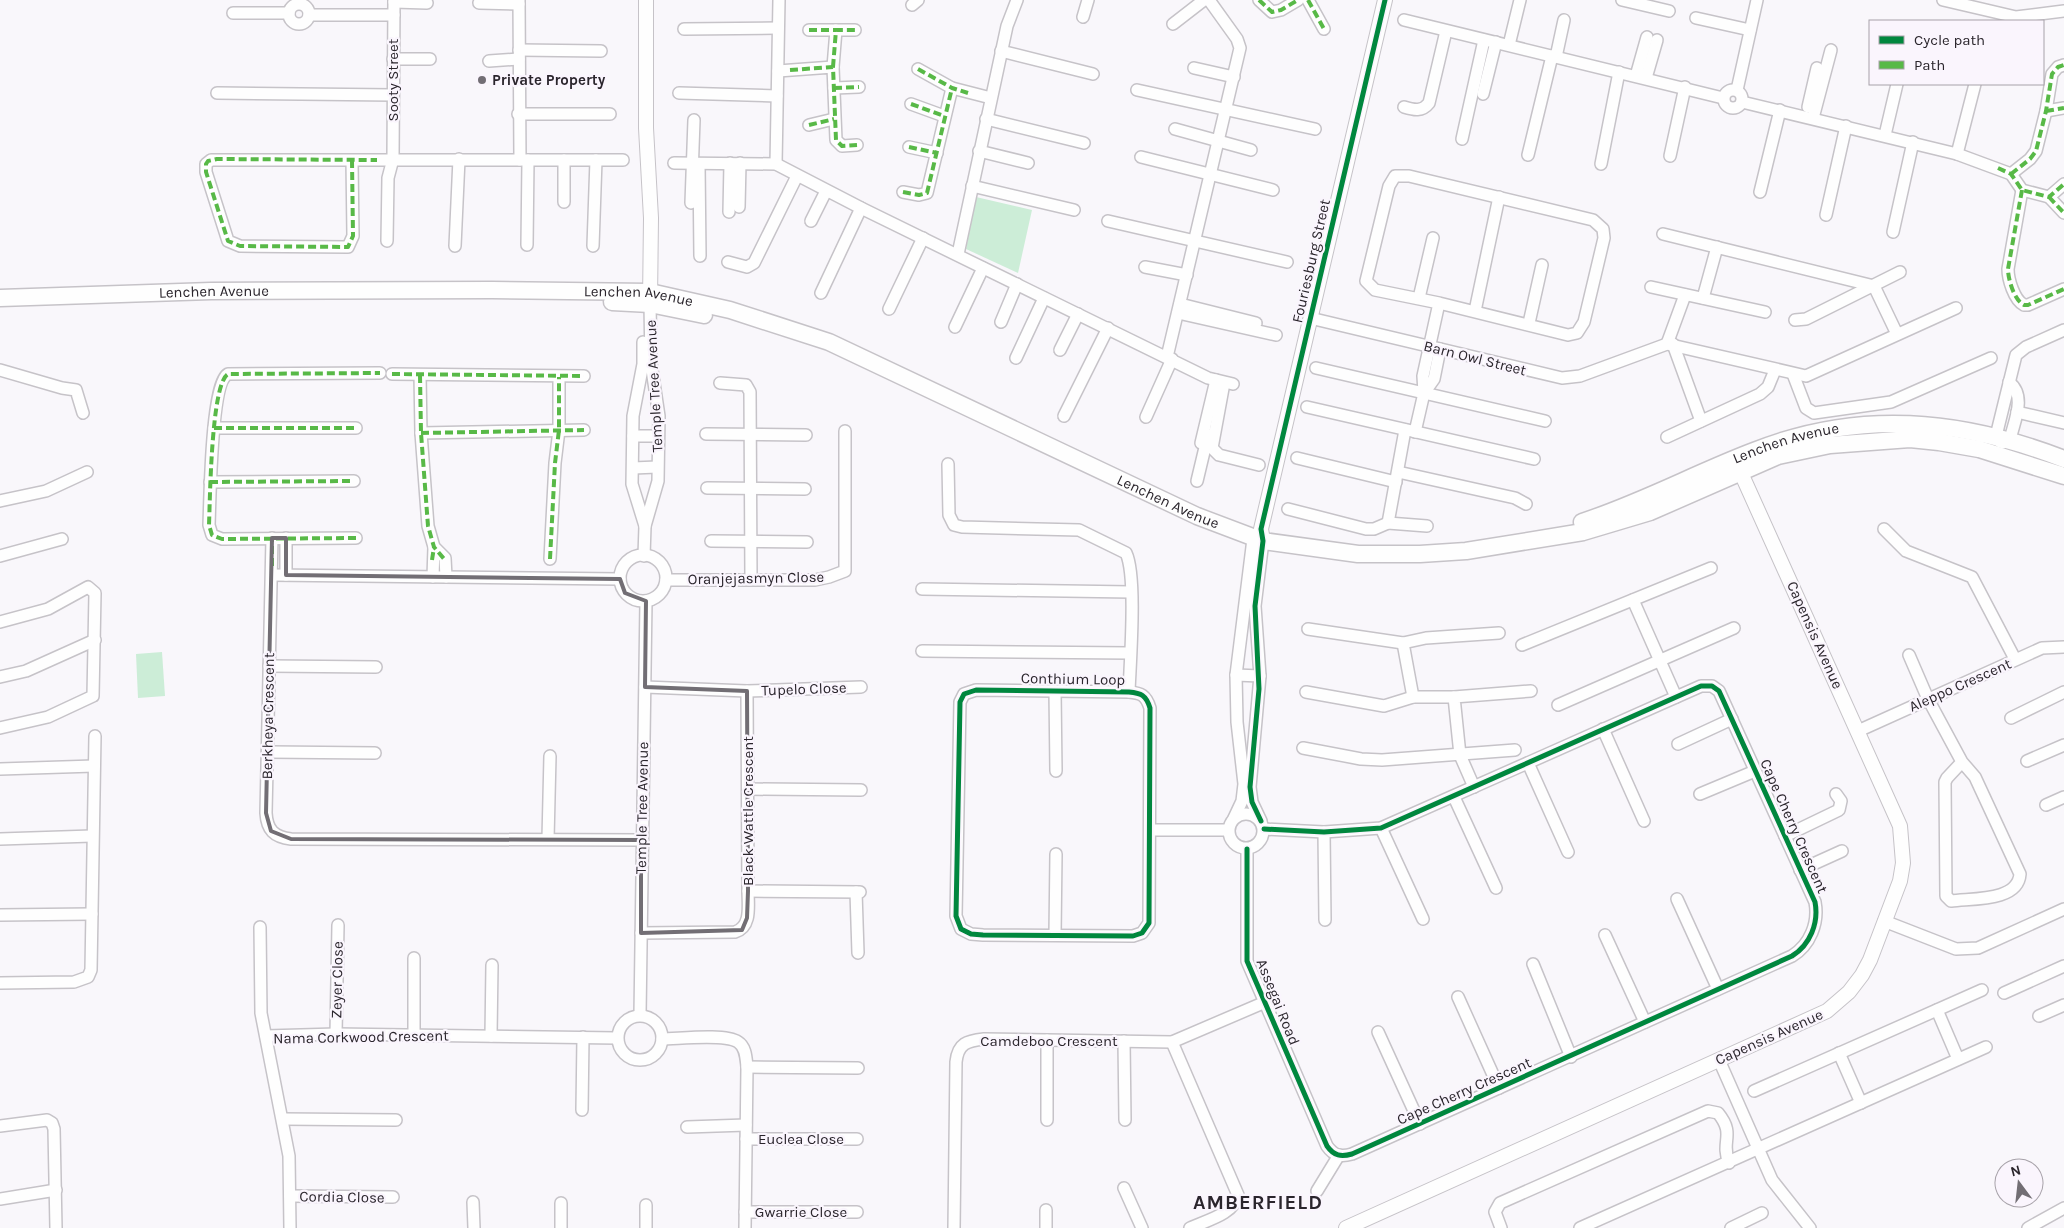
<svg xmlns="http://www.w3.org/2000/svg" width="2064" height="1228" viewBox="0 0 2064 1228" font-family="Karla,sans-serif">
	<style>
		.green { fill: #ccedd7 }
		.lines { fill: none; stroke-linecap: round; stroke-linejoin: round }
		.minor-casing { stroke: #c6c3c8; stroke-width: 14 }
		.tertiary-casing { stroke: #c6c3c8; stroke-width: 16 }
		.secondary-casing { stroke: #c6c3c8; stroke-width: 19 }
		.minor { stroke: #fefefe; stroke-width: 11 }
		.tertiary { stroke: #fefefe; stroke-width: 14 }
		.secondary { stroke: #fefefe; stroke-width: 16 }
		.quiet { stroke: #58b947; stroke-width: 4; stroke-dasharray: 8 4; stroke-linecap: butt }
		.cycleway-casing { stroke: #faf5fd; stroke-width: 8 }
		.cycleway { stroke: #00873e; stroke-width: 5 }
		.marked { fill: none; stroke: #726e74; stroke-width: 4; stroke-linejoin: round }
		.poi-dot { fill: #726e74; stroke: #faf5fd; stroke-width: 2 }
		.labels { text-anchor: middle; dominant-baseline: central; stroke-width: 4.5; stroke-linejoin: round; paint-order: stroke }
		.street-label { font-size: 15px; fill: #2a252c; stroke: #faf5fd }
		.poi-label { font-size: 15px; font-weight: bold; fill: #2a252c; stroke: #faf5fd; text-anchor: start }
		.district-label { font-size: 20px; font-weight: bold; letter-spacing: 1px; fill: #2a252c; stroke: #faf5fd }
	</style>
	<rect width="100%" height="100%" fill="#f9f7fb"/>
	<g class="green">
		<path d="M976 197 1032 210 1018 273 966 249Z"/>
		<path d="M162 652 165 696 138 698 136 654Z"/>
	</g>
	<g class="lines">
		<g class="minor-casing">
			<g id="minor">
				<path d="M519 0 520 160"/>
				<path d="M1259 0 1272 12 1281 10 1298 0"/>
				<path d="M1308 0 1324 29"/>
				<path d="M1622 0 1669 11"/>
				<path d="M1943 0 2016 17 2064 11"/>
				<path d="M394 2 427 3"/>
				<path d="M479 3 519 4"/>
				<circle cx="299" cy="14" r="10"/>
				<path d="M912 5 918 0"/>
				<path d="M233 13H289"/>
				<path d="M309 15H394"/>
				<path d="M1083 17 1088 0"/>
				<path d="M1696 18 1750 30"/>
				<path d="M1404 20 1723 98"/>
				<path d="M1173 24 1204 0"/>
				<path d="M684 29 778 28"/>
				<path d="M809 30H836"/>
				<path d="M1509 45 1520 0"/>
				<path d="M519 50 601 51"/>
				<path d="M1001 51 1093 74"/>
				<path d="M1556 57 1564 20"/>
				<path d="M393 59H430"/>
				<path d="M489 61 519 59"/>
				<path d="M833 67 836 30H855"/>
				<path d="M1194 68 1234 77"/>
				<path d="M918 69 952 88 991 98"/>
				<path d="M778 71 833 67 836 140 842 146 857 145"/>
				<path d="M1636 76 1647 37"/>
				<path d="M1646 78 1657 40"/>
				<path d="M834 88 859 87"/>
				<circle cx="1733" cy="99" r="9"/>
				<path d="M1137 90 1315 129"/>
				<path d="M1737 90 1757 0"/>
				<path d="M217 93 393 95"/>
				<path d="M679 93 777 96"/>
				<path d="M1483 94 1496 42"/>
				<path d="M1742 102 1957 154 2011 174 2022 190 2049 197 2064 184"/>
				<path d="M911 104 944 116"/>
				<path d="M1404 107C1414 110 1422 112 1429 103L1446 31"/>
				<path d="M1808 107 1817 68"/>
				<path d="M2046 111 2064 108"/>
				<path d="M518 114H610"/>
				<path d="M1813 118 1831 50"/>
				<path d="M986 119 1084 143"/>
				<path d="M809 125 834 119"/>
				<path d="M1175 129 1251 150"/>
				<path d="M1885 135 1897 84"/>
				<path d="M1462 139 1484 40"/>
				<path d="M909 147 937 153"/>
				<path d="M979 151 1028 163"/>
				<path d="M1957 154 1975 84"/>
				<path d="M1528 155 1552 56"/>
				<path d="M1670 156 1685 87"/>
				<path d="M1141 157 1273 190"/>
				<path d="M352 160 353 236 348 247 240 246 228 241 206 172V164L211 160H623"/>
				<path d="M674 163 776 164 861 208 1208 378 1233 384"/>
				<path d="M699 164 700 256"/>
				<path d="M776 164 779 0"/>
				<path d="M1601 164 1619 72"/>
				<path d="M2011 174 2030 159 2036 151 2046 111 2052 74 2058 67 2064 65"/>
				<path d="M972 186 1074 210"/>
				<path d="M2022 190 2008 269C2008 279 2014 300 2024 305H2028L2064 289"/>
				<path d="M903 192 919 195 927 193 952 88"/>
				<path d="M1760 192 1780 110"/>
				<path d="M2049 197 2064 213"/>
				<path d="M564 202V160"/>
				<path d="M691 203 694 120"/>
				<path d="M739 207 740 163"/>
				<path d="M729 212 730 163"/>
				<path d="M1826 215 1846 126"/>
				<path d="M811 221 826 191"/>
				<path d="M1108 221 1287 262"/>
				<path d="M1893 232 1913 142"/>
				<path d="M1663 234 1874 286 1897 334"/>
				<path d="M387 241 388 178 393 159 394 0"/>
				<path d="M527 245 528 160"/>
				<path d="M455 246 459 159"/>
				<path d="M593 246 596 160"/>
				<path d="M958 254 1007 26 1017 0"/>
				<path d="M728 262 747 267 754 263 797 176"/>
				<path d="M1145 267 1187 275"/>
				<path d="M1651 287 1765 312"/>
				<path d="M821 293 861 208"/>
				<path d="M1419 298 1433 238"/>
				<path d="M1703 298 1717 247"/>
				<path d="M1180 304 1256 323"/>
				<path d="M889 309 923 238"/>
				<path d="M1475 311 1499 197"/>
				<path d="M1178 313 1276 335"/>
				<path d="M1310 318 1562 378 1580 376 1667 344 1806 376 1956 308"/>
				<path d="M1795 320 1806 319 1900 272"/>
				<path d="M1001 322 1017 284"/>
				<path d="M1529 323 1542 265"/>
				<path d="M955 327 983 268"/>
				<path d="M643 342V364L633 416 632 484 645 526"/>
				<path d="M1667 344 1685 295"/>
				<path d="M1673 344 1701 421"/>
				<path d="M1060 350 1078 314"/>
				<path d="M1167 357 1240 48 1237 39 1209 0"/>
				<path d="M1016 358 1044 298"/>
				<path d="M1316 368 1545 421"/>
				<path d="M0 370 62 388 76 390 83 413"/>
				<path d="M392 374 584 376"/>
				<path d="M1793 374 1806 408 1814 413 1891 402 1991 358"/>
				<path d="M420 375 421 433 428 526 434 547 445 558 446 577"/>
				<path d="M720 383 746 385 750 392 751 579"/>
				<path d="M1224 383 1212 448 1219 455 1259 465"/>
				<path d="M1424 393 1434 379 1440 349"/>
				<path d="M1307 407 1534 459"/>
				<path d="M2017 412 2064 423"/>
				<path d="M1064 416 1108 328"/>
				<path d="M1146 417 1172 359"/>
				<path d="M214 428H356"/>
				<path d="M1415 432 1424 393 1423 376 1439 303 1568 335 1577 333 1584 322 1604 238 1603 229 1593 220 1409 176H1395L1389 186 1366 281 1375 290 1439 303"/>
				<path d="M421 433 584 430"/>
				<path d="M706 434 806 435"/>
				<path d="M633 436H658"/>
				<path d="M1667 437 1760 394 1768 387 1775 370"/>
				<path d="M2000 442 1996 436 2016 355 2026 347 2064 330"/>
				<path d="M1201 443 1216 380"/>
				<path d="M2003 443 2010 440C2014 421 2027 396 2009 382"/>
				<path d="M1297 458 1396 482"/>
				<path d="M948 464 949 515 954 525 962 527 1079 530 1126 553C1137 576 1130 663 1129 692"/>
				<path d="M633 468 657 467"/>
				<path d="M1398 472 1515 498 1526 504"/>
				<path d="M1197 481 1208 435"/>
				<path d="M210 482 354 481"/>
				<path d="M707 488 805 489"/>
				<path d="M0 501 46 491 87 472"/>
				<path d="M1288 509 1366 529H1374L1388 523 1405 430"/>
				<path d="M1388 523 1427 526"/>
				<path d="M1884 529 1906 551 1972 577 2015 659"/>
				<path d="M272 538 266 813C267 830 274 837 291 839L641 840"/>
				<path d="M356 538 222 539 212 535 209 525C210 502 211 383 228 374L380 373"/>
				<path d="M711 541 807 542"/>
				<circle cx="643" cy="578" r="23"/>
				<path d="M0 556 62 539"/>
				<path d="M644 556 645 526 658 481 659 416 651 363 650 304"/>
				<path d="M550 559 555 463 559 430V377"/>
				<path d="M272 575 620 579"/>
				<path d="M286 575V538"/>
				<path d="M433 577 434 547"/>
				<path d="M666 580H815L829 577 845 571V431"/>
				<path d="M922 589 1131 592"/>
				<path d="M1633 600 1676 697"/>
				<path d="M0 622 48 609 88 587 95 593 93 696 48 717 0 728"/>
				<path d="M1308 629 1403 643"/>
				<path d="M1522 645 1711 568"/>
				<path d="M922 651 1130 653"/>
				<path d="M1909 655 1928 699 1962 762 1975 777 2020 874C2018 902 1971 898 1951 901L1946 896 1945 782 1947 778 1962 762"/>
				<path d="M269 666 376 667"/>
				<path d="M1236 675 1260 676"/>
				<path d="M0 677 26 671 95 640"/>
				<path d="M645 687 747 691 861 687"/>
				<path d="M976 690 1129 692C1141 693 1146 695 1150 708L1149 923 1142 933 1133 936 983 935 971 934 961 929 956 916 960 702 964 694Z"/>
				<path d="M1055 691 1056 771"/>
				<path d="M1306 692 1384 706 1413 697H1454"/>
				<path d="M1413 697 1403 643 1426 638 1499 633"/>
				<path d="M1558 705 1734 628"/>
				<path d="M2011 718 2064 692"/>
				<path d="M1603 729 1644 821"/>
				<path d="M1858 731 2042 648 2064 647"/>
				<path d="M1678 744 1732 719"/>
				<path d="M1303 748 1361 759 1382 760 1515 750"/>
				<path d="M269 752 375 753"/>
				<path d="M2027 761 2064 745"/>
				<path d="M1528 763 1568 852"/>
				<path d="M0 769 94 766"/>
				<path d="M1474 787 1460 755 1454 697 1531 691"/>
				<path d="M748 789 861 790"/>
				<path d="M1700 794 1755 771"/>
				<path d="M1454 797 1496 888"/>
				<path d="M2046 805 2064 797"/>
				<circle cx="1246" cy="831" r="17"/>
				<path d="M1234 818 1242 801 1244 784 1237 722 1236 675 1253 539"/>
				<path d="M1261 821 1252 802 1250 787 1260 676 1255 606 1263 541"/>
				<path d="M1381 828 1423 919"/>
				<path d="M1150 830H1228"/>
				<path d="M1324 832 1325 920"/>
				<path d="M1785 836 1839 810 1841 801 1836 794"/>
				<path d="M0 839 92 836"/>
				<path d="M548 839 550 756"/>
				<path d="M1247 849V961L1327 1146C1334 1156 1341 1157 1352 1154L1792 956C1810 945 1819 923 1815 902L1719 691 1712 686H1701L1381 828 1324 832 1264 829"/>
				<path d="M1800 870 1842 851"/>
				<path d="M748 891 860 892"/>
				<path d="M856 892 858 953"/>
				<path d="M1677 899 1718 989"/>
				<path d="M0 915 92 914"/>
				<path d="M1884 921 1956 949 1978 948 2064 909"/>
				<path d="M260 927 261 1013 289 1156 290 1228"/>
				<path d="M641 933 735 932C752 927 748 905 748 891L747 691"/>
				<path d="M1055 935 1056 854"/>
				<path d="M1605 935 1645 1022"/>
				<path d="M1533 964 1571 1057"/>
				<path d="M0 983 74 982 88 977 91 970 95 736"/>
				<path d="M2004 993 2064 966"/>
				<path d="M1458 997 1499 1088"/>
				<path d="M1937 1010 1958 1059"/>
				<path d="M640 1015 646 601"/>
				<circle cx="640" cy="1038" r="22"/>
				<path d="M2039 1016 2064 1005"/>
				<path d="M1378 1032 1420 1124"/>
				<path d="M336 1034 338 925"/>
				<path d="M414 1035V958"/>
				<path d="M266 1036 336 1034 617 1038"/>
				<path d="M491 1036 492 965"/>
				<path d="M662 1039C678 1039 725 1033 738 1042 746 1047 746 1058 747 1067L745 1228"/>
				<path d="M1047 1040V1120"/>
				<path d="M1124 1041 1125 1120"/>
				<path d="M1172 1042 1238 1195C1235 1214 1205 1221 1190 1228"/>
				<path d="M1839 1053 1861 1103"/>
				<path d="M1719 1060 1772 1180 1810 1228"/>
				<path d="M747 1067 858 1068"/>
				<path d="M1754 1091 1982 990"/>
				<path d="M582 1110 583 1037"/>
				<path d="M283 1119 396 1120"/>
				<path d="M0 1126 47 1120 52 1123 54 1129 56 1228"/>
				<path d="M687 1127 746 1125"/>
				<path d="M746 1139H857"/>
				<path d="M1124 1188 1142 1228"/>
				<path d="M1317 1191 1339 1155"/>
				<path d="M290 1196 393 1197"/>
				<path d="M0 1199 56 1190"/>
				<path d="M473 1202 474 1228"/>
				<path d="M646 1205V1228"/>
				<path d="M1046 1210V1228"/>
				<path d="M745 1212H857"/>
				<path d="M561 1228V1203"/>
				<path d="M954 1228 956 1062C958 1043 967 1041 984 1039L1172 1042 1263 1003"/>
				<path d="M1501 1228 1495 1212 1500 1203 1708 1111 1718 1113C1736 1135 1720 1141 1729 1163"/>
				<path d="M1580 1228 1986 1047"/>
				<path d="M1731 1228 1762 1213"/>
				<path d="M2028 1228 2064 1208"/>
			</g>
		</g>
		<g class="tertiary-casing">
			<g id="tertiary">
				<path d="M646 0V128L651 218 650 301"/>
				<path d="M1263 541 1261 529 1385 0"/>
				<path d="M1346 1228 1827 1011 1849 992 1862 975 1870 960 1900 881 1903 863 1900 826 1737 464"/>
			</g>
		</g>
		<g class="secondary-casing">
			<g id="secondary">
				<path id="s1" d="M0 298 211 291 492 290 650 292 730 310 829 342 1197 516 1263 541 1358 554H1420L1466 551 1583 532 1650 512 1778 456 1830 445 1910 439 1939 442 1979 449 2064 476"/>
				<path d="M612 302 650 304 704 315"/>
				<path id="s2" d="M1582 522C1641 503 1696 473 1754 451 1859 409 1961 419 2064 459"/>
			</g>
		</g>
		<use href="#minor" class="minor"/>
		<use href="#tertiary" class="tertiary"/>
		<use href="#secondary" class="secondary"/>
		<g class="quiet">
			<path d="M1259 0 1272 12 1281 10 1298 0"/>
			<path d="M1308 0 1324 29"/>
			<path d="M809 30H836"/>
			<path d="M833 67 836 30H855"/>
			<path d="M918 69 952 88 968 93"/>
			<path d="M790 70 833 67 836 140 842 146 857 145"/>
			<path d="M834 88 859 87"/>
			<path d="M911 104 944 116"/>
			<path d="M2046 111 2064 108"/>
			<path d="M809 125 834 119"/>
			<path d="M909 147 937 153"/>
			<path d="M352 160 353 236 348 247 240 246 228 241 206 172V164L208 161 217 159 377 160"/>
			<path d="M1998 168 2011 174 2022 190 2049 197 2064 184"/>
			<path d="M2011 174 2030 159 2036 151 2046 111 2052 74 2058 67 2064 65"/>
			<path d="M2022 190 2008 269C2008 279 2014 300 2024 305H2028L2064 289"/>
			<path d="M903 192 919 195 927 193 952 88"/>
			<path d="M2049 197 2064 213"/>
			<path d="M392 374 584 376"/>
			<path d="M420 375 421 433 428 526 434 547 445 560"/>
			<path d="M214 428H356"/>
			<path d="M421 433 584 430"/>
			<path d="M210 482 354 481"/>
			<path d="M356 538 222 539 212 535 209 525C210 502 211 383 228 374L380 373"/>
			<path d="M550 559 555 463 559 430V377"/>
			<path d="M432 560 434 547"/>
			<path d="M286 565V538"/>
			<path d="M272 566V538"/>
		</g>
		<g class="cycleway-casing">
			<g id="cycleway">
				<path d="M976 690 1129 692C1141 693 1146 695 1150 708L1149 923 1142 933 1133 936 983 935 971 934 961 929 956 916 960 702 964 694Z"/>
				<path d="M1261 821 1252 802 1250 787 1259 689 1255 606 1263 541 1261 529 1385 0"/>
				<path d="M1247 849V961L1327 1146C1334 1156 1341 1157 1352 1154L1792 956C1810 945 1819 923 1815 902L1719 691 1712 686H1701L1381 828 1324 832 1264 829"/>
			</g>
		</g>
		<use href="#cycleway" class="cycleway"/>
	</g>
	<path class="marked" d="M272 538H286V575L620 579 625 593 646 601 645 687 747 691 748 891 747 918 742 930 641 933V840L291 839 271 831 266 813Z"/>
	<circle class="poi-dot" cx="482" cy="80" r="5"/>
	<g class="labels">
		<g class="street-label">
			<text transform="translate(393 80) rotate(-90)">Sooty Street</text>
			<text transform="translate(1311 261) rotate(-77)">Fouriesburg Street</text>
			<text stroke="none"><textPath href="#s1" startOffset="214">Lenchen Avenue</textPath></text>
			<text stroke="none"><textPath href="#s1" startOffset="639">Lenchen Avenue</textPath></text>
			<text transform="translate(1475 358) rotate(14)">Barn Owl Street</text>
			<text transform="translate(654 386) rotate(-93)">Temple Tree Avenue</text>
			<text stroke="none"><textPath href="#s2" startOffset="219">Lenchen Avenue</textPath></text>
			<text stroke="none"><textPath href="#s1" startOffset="1211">Lenchen Avenue</textPath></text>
			<text transform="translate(756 578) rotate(-1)">Oranjejasmyn Close</text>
			<text transform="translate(1815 635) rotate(66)">Capensis Avenue</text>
			<text transform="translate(1073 679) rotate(1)">Conthium Loop</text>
			<text transform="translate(1960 685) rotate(-24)">Aleppo Crescent</text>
			<text transform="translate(804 689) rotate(-2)">Tupelo Close</text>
			<text transform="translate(268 716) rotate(-89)">Berkheya Crescent</text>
			<text transform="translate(642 808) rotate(-89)">Temple Tree Avenue</text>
			<text transform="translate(748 811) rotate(-90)">Black Wattle Crescent</text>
			<text transform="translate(1794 826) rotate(66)">Cape Cherry Crescent</text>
			<text transform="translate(337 980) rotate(-89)">Zeyer Close</text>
			<text transform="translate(1278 1002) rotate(68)">Assegai Road</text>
			<text transform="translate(361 1037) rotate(-1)">Nama Corkwood Crescent</text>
			<text transform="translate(1769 1037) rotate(-24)">Capensis Avenue</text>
			<text x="1049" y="1041">Camdeboo Crescent</text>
			<text transform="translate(1464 1091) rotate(-24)">Cape Cherry Crescent</text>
			<text x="801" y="1139">Euclea Close</text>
			<text transform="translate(342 1197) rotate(1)">Cordia Close</text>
			<text x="801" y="1212">Gwarrie Close</text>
		</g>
		<g class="poi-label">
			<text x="492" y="80">Private Property</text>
		</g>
		<g class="district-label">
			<text x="1258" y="1202">AMBERFIELD</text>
		</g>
	</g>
	<rect x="1869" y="20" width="175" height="65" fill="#faf5fd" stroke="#a7a2a9"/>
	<rect x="1879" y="36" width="25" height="8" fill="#00873e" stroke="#a7a2a9"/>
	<text x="1914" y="45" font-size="15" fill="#2a252c">Cycle path</text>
	<rect x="1879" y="61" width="25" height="8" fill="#58b947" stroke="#a7a2a9"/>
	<text x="1914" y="70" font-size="15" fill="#2a252c">Path</text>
	<g transform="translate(2019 1183) rotate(345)"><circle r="24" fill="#faf5fd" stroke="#a7a2a9"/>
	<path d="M0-4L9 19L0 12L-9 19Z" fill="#726e74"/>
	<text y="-8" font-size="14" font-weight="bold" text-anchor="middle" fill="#2a252c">N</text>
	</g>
</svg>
